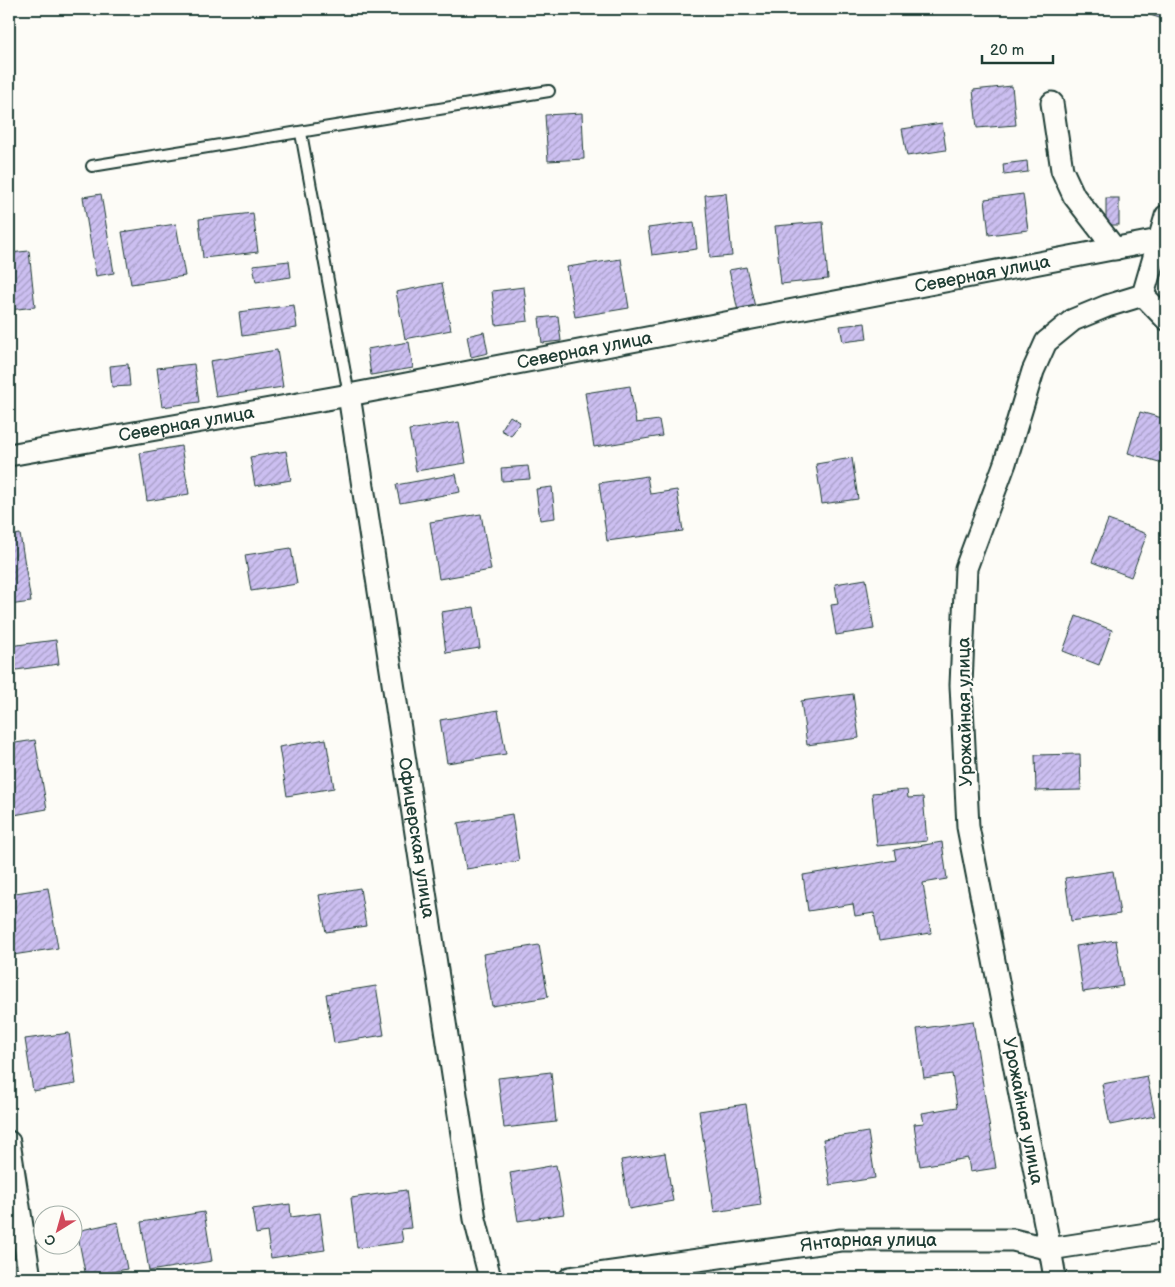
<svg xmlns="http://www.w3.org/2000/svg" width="1175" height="1287" viewBox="0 0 1175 1287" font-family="'Balsamiq Sans',sans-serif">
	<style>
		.building { fill: url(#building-hatch); stroke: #1f3d34 }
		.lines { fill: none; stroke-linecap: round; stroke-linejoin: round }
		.lane-casing { stroke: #1f3d34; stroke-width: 14 }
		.street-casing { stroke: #1f3d34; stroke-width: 25 }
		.lane { stroke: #fdfcf7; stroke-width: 10 }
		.street { stroke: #fdfcf7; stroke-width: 21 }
		.labels { text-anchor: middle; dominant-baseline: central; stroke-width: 4; stroke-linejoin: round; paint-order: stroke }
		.street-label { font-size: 18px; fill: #1f3d34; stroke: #fdfcf7 }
	</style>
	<defs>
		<pattern id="building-hatch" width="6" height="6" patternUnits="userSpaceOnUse" patternTransform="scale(1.25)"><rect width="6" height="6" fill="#ccbff1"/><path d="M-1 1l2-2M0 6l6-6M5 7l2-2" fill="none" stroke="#a59cc4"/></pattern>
	</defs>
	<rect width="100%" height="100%" fill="#fdfcf7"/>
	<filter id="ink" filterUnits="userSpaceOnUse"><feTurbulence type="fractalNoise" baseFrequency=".02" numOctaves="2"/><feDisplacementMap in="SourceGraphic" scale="10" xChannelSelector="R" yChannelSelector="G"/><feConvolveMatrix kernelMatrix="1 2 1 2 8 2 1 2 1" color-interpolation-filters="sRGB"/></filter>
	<g filter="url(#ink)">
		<g class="building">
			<path d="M1135 9H1166V20L1134 10Z"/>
			<path d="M1012 86 1016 125 977 128 973 90Z"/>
			<path d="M582 113 584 159 548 161 545 115Z"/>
			<path d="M942 123 946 150 907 156 902 129Z"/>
			<path d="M1027 161 1028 172 1004 175 1003 164Z"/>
			<path d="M726 193 732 256 710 258 705 195Z"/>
			<path d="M101 194 114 273 96 276 83 197Z"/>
			<path d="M1023 194 1028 230 989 235 985 199Z"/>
			<rect x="1106" y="198" width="13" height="27"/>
			<path d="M253 213 258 252 203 258 199 219Z"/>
			<path d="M694 222 697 249 652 255 648 228Z"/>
			<path d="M823 222 828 279 781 284 775 226Z"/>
			<path d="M176 224 185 276 131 284 122 232Z"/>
			<path d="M29 251 35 307 9 310V253Z"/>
			<path d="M621 259 629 308 575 317 567 267Z"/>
			<path d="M289 261 291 277 256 282 253 265Z"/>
			<path d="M746 267 755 307 738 311 729 270Z"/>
			<path d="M442 283 451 330 405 339 396 292Z"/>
			<path d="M524 287 528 321 496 325 492 291Z"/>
			<path d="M294 305 297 328 242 336 239 312Z"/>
			<path d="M558 316 561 341 542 343 539 318Z"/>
			<path d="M865 323 867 339 843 342 840 326Z"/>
			<path d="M484 332 488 353 471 357 467 336Z"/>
			<path d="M409 342 413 368 371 375 367 349Z"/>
			<path d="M277 350 283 387 216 397 210 361Z"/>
			<path d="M128 364 130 386 112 387 110 366Z"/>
			<path d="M194 364 199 402 162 407 157 368Z"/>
			<path d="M630 386 636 423 659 420 662 436 594 447 585 393Z"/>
			<path d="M1140 412 1166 419V464L1128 453Z"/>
			<path d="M510 416 520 422 511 436 501 430Z"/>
			<path d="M459 422 466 463 416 471 409 430Z"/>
			<path d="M181 446 189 494 147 501 140 453Z"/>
			<path d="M286 451 291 480 255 486 250 457Z"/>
			<path d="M852 458 858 499 822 504 816 464Z"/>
			<path d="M528 466 530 479 502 481 501 468Z"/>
			<path d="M456 474 460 492 400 503 396 485Z"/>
			<path d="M647 476 650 494 677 490 683 531 607 541 599 483Z"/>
			<path d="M552 487 555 518 540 520 536 489Z"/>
			<path d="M481 514 491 570 439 579 430 522Z"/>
			<path d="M1108 520 1147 534 1131 577 1092 562Z"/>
			<path d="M20 534 31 602 9 605V536Z"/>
			<path d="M291 548 297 584 251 591 245 555Z"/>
			<path d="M866 579 874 629 836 635 831 605 838 604 835 584Z"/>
			<path d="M474 607 480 648 446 653 441 612Z"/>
			<path d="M1076 616 1112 630 1099 665 1063 651Z"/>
			<path d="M56 640 59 664 9 671V646Z"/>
			<path d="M853 694 859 738 807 745 801 701Z"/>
			<path d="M498 710 506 754 447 763 440 720Z"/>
			<path d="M326 739 334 788 287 796 279 747Z"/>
			<path d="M35 740 47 809 9 816V744Z"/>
			<path d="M1080 754 1081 790 1036 791 1035 755Z"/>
			<path d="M907 790 908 798 923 797 927 841 877 846 872 793Z"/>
			<path d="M512 814 519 861 466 869 458 823Z"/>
			<path d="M942 842 947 879 923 883 931 933 879 941 874 913 855 916 853 904 808 911 803 875 896 860 894 850Z"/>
			<path d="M1113 871 1120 914 1071 921 1065 878Z"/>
			<path d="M48 888 58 948 13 955 9 932V894Z"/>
			<path d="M360 888 366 926 326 932 319 895Z"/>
			<path d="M1116 940 1123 986 1083 992 1076 946Z"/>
			<path d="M539 945 548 997 492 1006 483 954Z"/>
			<path d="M376 986 384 1035 334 1043 326 994Z"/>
			<path d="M973 1021 996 1168 970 1172 968 1158 920 1166 914 1124 924 1123 922 1113 957 1107 952 1074 924 1078 917 1029Z"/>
			<path d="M69 1033 76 1084 33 1091 25 1039Z"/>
			<path d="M551 1072 556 1122 504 1128 498 1078Z"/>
			<path d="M1147 1076 1155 1116 1110 1125 1102 1084Z"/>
			<path d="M746 1104 761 1205 714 1212 699 1111Z"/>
			<path d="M868 1132 875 1178 830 1185 823 1139Z"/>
			<path d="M665 1153 673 1201 629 1209 621 1160Z"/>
			<path d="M556 1165 564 1214 518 1221 510 1173Z"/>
			<path d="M406 1190 411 1228 401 1229 403 1242 357 1248 351 1198Z"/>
			<path d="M290 1204 291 1217 320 1213 325 1250 271 1258 267 1232 256 1234 252 1209Z"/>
			<path d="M204 1212 212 1261 149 1271 141 1222Z"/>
			<path d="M118 1222 127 1269 86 1277 77 1231Z"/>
		</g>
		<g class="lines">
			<g class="lane-casing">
				<g id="lane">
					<path d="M301 133 349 395"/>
					<path d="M92 166 549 91"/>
				</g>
			</g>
			<g class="street-casing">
				<g id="street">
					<path d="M1052 103 1062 170 1074 196 1115 249"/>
					<path d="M1143 295 1166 319"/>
					<path id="s1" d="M349 395 475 1219 490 1278"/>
					<path id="s2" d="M9 455 349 395 1159 240"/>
					<path d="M9 1142 30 1278"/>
					<path id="s3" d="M570 1278 841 1240H1013L1050 1249 1166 1231"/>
					<path d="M1055 1278 1050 1249 968 827 961 685 966 568 1005 463 1033 371 1046 342 1073 320 1107 306 1143 295 1166 216"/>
				</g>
			</g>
			<use href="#lane" class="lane"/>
			<use href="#street" class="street"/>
		</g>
	</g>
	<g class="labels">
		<g class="street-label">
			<text stroke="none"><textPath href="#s2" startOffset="990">Северная улица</textPath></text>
			<text stroke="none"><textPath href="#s2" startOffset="585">Северная улица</textPath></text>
			<text stroke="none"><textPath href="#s2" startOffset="180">Северная улица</textPath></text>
			<text transform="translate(965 712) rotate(-91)">Урожайная улица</text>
			<text stroke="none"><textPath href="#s1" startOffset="448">Офицерская улица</textPath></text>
			<text transform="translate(1023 1111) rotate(79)">Урожайная улица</text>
			<text stroke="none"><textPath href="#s3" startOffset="301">Янтарная улица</textPath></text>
		</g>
	</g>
	<rect width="1175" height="1287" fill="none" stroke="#fdfcf7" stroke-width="30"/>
	<rect x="15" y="15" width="1145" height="1257" fill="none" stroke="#1f3d34" stroke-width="2" filter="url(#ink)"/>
	<g transform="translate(58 1230) rotate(217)"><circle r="24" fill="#fdfcf7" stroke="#a4b0a9"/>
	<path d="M0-4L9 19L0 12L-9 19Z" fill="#d1495b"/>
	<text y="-8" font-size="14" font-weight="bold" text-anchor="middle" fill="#1f3d34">С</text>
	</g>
	<path d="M982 55v8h71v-8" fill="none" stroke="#1f3d34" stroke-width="2.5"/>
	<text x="990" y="55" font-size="15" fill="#1f3d34" stroke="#fdfcf7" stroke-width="4" paint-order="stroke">20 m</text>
</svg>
